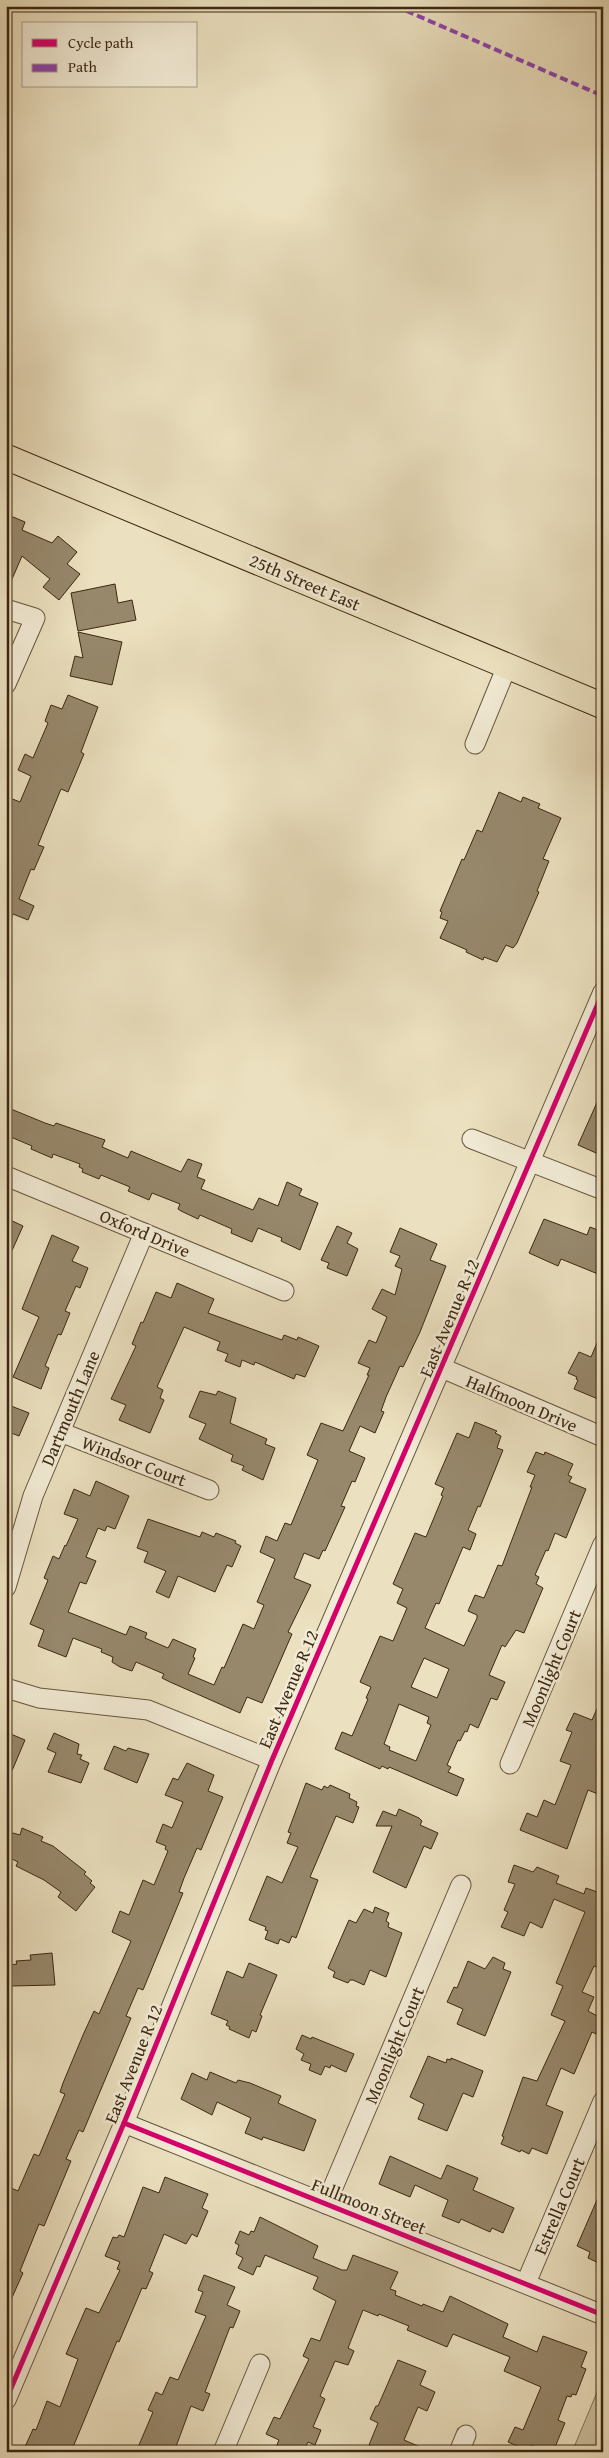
<svg xmlns="http://www.w3.org/2000/svg" width="609" height="2458" viewBox="0 0 609 2458" font-family="'Gentium Book Plus',serif">
	<style>
		.green { fill: #cdc1a2; stroke: #84745a }
		.building { fill: #97886c; stroke: #3c2812; fill-rule: evenodd }
		.lines { fill: none; stroke-linecap: round; stroke-linejoin: round }
		.minor-casing { stroke: #68563d; stroke-width: 21 }
		.major-casing { stroke: #3c2812; stroke-width: 27 }
		.minor { stroke: #f2ebd5; stroke-width: 19 }
		.major { stroke: #ebe0bf; stroke-width: 25 }
		.quiet { stroke: #8e44ad; stroke-width: 4; stroke-dasharray: 8 4; stroke-linecap: butt }
		.cycleway-casing { stroke: #f2ebd5; stroke-width: 8 }
		.cycleway { stroke: #d6006c; stroke-width: 5 }
		.labels { text-anchor: middle; dominant-baseline: central; stroke-width: 5; stroke-linejoin: round; paint-order: stroke }
		.street-label { font-size: 18px; fill: #3c2812; stroke: #f2ebd5 }
	</style>
	<rect width="100%" height="100%" fill="#ebe0bf"/>
	<filter id="stains"><feTurbulence type="fractalNoise" baseFrequency=".004" numOctaves="4"/><feColorMatrix values="0 0 0 0 .2 0 0 0 0 .09 0 0 0 0 .02 0 0 0 .5 -.17"/></filter>
	<radialGradient id="worn" r=".72"><stop offset=".6" stop-color="#630" stop-opacity="0"/><stop offset="1" stop-color="#630" stop-opacity=".3"/></radialGradient>
	<path class="green" d="M603 2378V2452H572Z"/>
	<g class="building">
		<path d="M6 514 25 522 22 530 52 543 58 536 77 552 67 564 80 574 59 600 43 587 50 579 22 556 6 593Z"/>
		<path d="M115 584 118 603 132 600 136 620 78 631 71 593Z"/>
		<path d="M78 632 122 642 112 685 70 676 75 656 83 658Z"/>
		<path d="M68 695 98 707 81 752 84 754 68 792 61 789 38 845 44 847 34 870 31 869 19 899 34 906 28 920 13 914 6 930V806L10 798 20 802 31 776 18 770 25 754 33 758 48 723 45 721 51 705 62 709Z"/>
		<path d="M499 792 521 802 523 797 540 804 538 808 561 818 543 859 549 861 537 891 539 892 517 943 513 948 506 945 497 962 484 957 483 960 466 952 467 950 440 938 448 921 440 918 442 912 440 911 462 859 464 860 477 830 482 832Z"/>
		<path d="M603 1089V1156L578 1145Z"/>
		<path d="M6 1107 45 1123 54 1126 56 1123 105 1140 102 1147 128 1158 131 1151 181 1172 188 1159 202 1164 197 1177 205 1180 201 1189 253 1210 259 1198 278 1206 287 1182 302 1189 299 1195 318 1203 300 1250 281 1241 282 1238 258 1228 252 1242 231 1233 232 1229 200 1215 198 1219 181 1211 178 1209 180 1204 152 1193 149 1200 128 1191 130 1187 101 1175 99 1179 82 1172 83 1169 79 1167 80 1164 53 1154 52 1158 31 1149 32 1146 6 1135Z"/>
		<path d="M6 1218 23 1226 6 1264Z"/>
		<path d="M544 1219 587 1235 590 1227 603 1232V1276L561 1259 558 1266 529 1253Z"/>
		<path d="M337 1226 352 1233 347 1243 358 1249 347 1276 327 1268 329 1263 321 1260Z"/>
		<path d="M400 1228 437 1244 430 1260 446 1266 420 1332 407 1359 403 1367 400 1366 386 1397 381 1411 384 1412 375 1433 360 1426 349 1451 365 1458 355 1482 352 1481 341 1506 345 1507 325 1551 323 1550 319 1559 304 1553 294 1578 311 1585 288 1632 292 1634 262 1703 247 1697 240 1713 170 1682 162 1678 164 1674 136 1662 132 1671 120 1667 112 1662 113 1657 101 1652 102 1649 73 1638 66 1657 38 1646 44 1630 30 1624 48 1580 44 1578 53 1556 59 1559 65 1545 66 1546 78 1519 64 1514 74 1489 90 1496 96 1481 129 1496 115 1529 107 1526 105 1531 98 1528 86 1557 96 1561 86 1584 80 1582 68 1612 126 1635 130 1626 147 1633 145 1638 168 1648 173 1639 196 1649 193 1657 195 1658 188 1674 214 1685 222 1667 224 1668 243 1624 254 1629 264 1605 257 1602 275 1559 260 1552 266 1536 277 1541 285 1523 291 1525 318 1460 307 1455 321 1423 343 1431 369 1375H367L370 1368 358 1363 369 1340 376 1343 387 1317 372 1309 382 1289 395 1295 402 1269 395 1266 400 1256 390 1252Z"/>
		<path d="M52 1235 79 1247 72 1261 88 1268 80 1288 76 1286 65 1311 70 1313 61 1335 58 1334 45 1366 49 1368 41 1389 13 1377 39 1317 22 1309Z"/>
		<path d="M177 1283 214 1299 208 1313 282 1340 284 1335 297 1340 298 1337 319 1346 305 1377 296 1374 294 1379 255 1362 254 1365 242 1360 240 1367 225 1361 228 1354 217 1350 220 1342 184 1327 157 1387 163 1390 160 1398 164 1400 150 1433 119 1420 126 1405 111 1399 136 1346 132 1344 141 1322 143 1323 156 1292 171 1298Z"/>
		<path d="M603 1329V1387L598 1399 574 1389 578 1380 576 1379 577 1377 568 1373 579 1352 591 1357Z"/>
		<path d="M200 1391 216 1395 218 1391 236 1398 230 1423 267 1439 265 1444 275 1448 263 1480 242 1470 244 1466 231 1461 233 1455 199 1439 206 1424 189 1417Z"/>
		<path d="M6 1404 29 1413 19 1436 6 1431Z"/>
		<path d="M475 1422 497 1431 495 1433 501 1436 497 1448 503 1450 480 1507 478 1506 468 1530 476 1534 470 1550 463 1547 439 1604 436 1603 425 1628 464 1646 477 1618V1615L468 1611 475 1595 484 1598 498 1565 502 1566 532 1487H530L535 1475 527 1472 536 1452 544 1455 545 1452 573 1464 568 1475 572 1477 569 1482 586 1489 566 1538 555 1533 548 1551 546 1550 535 1575 539 1577 536 1584 543 1588 524 1633 516 1630 505 1647 502 1645 489 1675 505 1682 497 1700 491 1698 478 1728 470 1724 467 1732 465 1731 460 1741 458 1740 447 1765 451 1767 448 1772 464 1779 457 1796 389 1767 388 1769 382 1766 380 1769 335 1749 342 1732 352 1736 368 1699 366 1698 371 1687 360 1682 380 1636 393 1641 407 1608 397 1603 403 1589 393 1584 415 1533 426 1537 443 1496 441 1495 444 1488 435 1484 457 1433 469 1438ZM424 1658 449 1669 437 1698 411 1687ZM399 1704 429 1717 427 1723 431 1725 416 1761 389 1750 390 1747 384 1744Z"/>
		<path d="M148 1519 200 1537 202 1532 214 1537 216 1533 236 1541 235 1543 241 1546 232 1567 227 1565 215 1592 178 1576 169 1598 156 1592 166 1571 144 1562 148 1552 137 1548Z"/>
		<path d="M603 1695V1783L598 1794 588 1790 567 1849 520 1830 527 1813 537 1817 544 1800 555 1805 571 1765 560 1761 572 1732 566 1730 574 1713 592 1720Z"/>
		<path d="M6 1732 25 1740 6 1785Z"/>
		<path d="M54 1733 79 1744 77 1754 82 1755 80 1759 89 1763 81 1783 48 1772 56 1753 47 1749Z"/>
		<path d="M114 1746 126 1751 128 1748 149 1754 137 1783 104 1769Z"/>
		<path d="M187 1763 214 1775 208 1791 223 1797 201 1850 197 1848 184 1878 179 1892 183 1893 143 1990 138 1988 126 2016 131 2018 83 2132 79 2130 66 2159 71 2161 44 2226 39 2224 20 2271 23 2273 6 2311V2201L11 2188 18 2191 34 2154 39 2156 65 2094 60 2092 63 2083 83 2035 94 2011 99 2014 131 1941 112 1932 120 1911 129 1915 143 1880 154 1885 168 1851 165 1849 166 1846 156 1842 163 1824 172 1828 183 1802 165 1795 173 1778 178 1780Z"/>
		<path d="M306 1783 322 1790 324 1786 328 1788 330 1785 350 1794 349 1798 357 1802 356 1806 359 1807 353 1823 336 1816 310 1877 318 1880 296 1938 292 1936 289 1943 280 1939 278 1944 265 1939 268 1931 265 1930 266 1927 249 1920 267 1876 282 1883 298 1847 287 1843 291 1833 288 1832Z"/>
		<path d="M399 1809 419 1818 422 1821 420 1825 438 1833 431 1849 424 1846 406 1888 373 1872 392 1826H376L383 1811 396 1816Z"/>
		<path d="M22 1828 43 1837 41 1841 53 1846 81 1868 86 1872 84 1874 92 1881 90 1883 95 1887 76 1911 58 1897 61 1892 44 1880 16 1866 18 1862 6 1856V1831L20 1835Z"/>
		<path d="M514 1865 533 1872 537 1867 559 1876 556 1883 584 1894 586 1888 603 1894V1970L594 1966 582 1992 594 1997 588 2011 603 2019 596 2034 592 2032 574 2074 561 2068 546 2105 563 2112 547 2154 532 2148 529 2154 521 2150 520 2152 501 2144 504 2137 502 2136 523 2077 537 2081 565 2021 551 2015 563 1986 556 1983 585 1912 554 1899 542 1928 530 1922 524 1936 501 1927 508 1912 504 1910 515 1884 508 1882Z"/>
		<path d="M375 1907 389 1913 386 1921 389 1923 388 1927 402 1933 386 1977 370 1970 364 1985 353 1980H350L348 1983 333 1977 335 1972 328 1968 349 1920 356 1923 364 1909 373 1913Z"/>
		<path d="M52 1953 55 1985 11 1986 9 1965 17 1964 16 1961 31 1960 30 1955Z"/>
		<path d="M493 1957 505 1963 503 1969 511 1972 485 2036 457 2024 463 2009 447 2002 454 1987 457 1988 468 1961 485 1969Z"/>
		<path d="M249 1963 277 1975 260 2015 262 2016 256 2032 252 2030 249 2038 229 2029 230 2027 226 2025 228 2021 211 2014 227 1971 243 1978Z"/>
		<path d="M302 2035 311 2039 312 2037 354 2054 346 2072 331 2065 330 2068 325 2066 321 2075 309 2070 311 2064 301 2060 304 2054 296 2049Z"/>
		<path d="M428 2056 446 2063 447 2059 451 2060V2058L483 2071 473 2097 463 2093 447 2131 418 2119 424 2104 410 2097Z"/>
		<path d="M210 2072 236 2083 238 2080 250 2083 281 2096 278 2103 316 2120 304 2151 263 2137 262 2140 245 2133 251 2118 217 2102 212 2115 181 2099 192 2073 207 2080Z"/>
		<path d="M390 2156 441 2179 447 2165 478 2178 473 2190 514 2208 503 2233 492 2228 490 2232 461 2219 459 2223 442 2216 448 2200 415 2185 410 2197 379 2184Z"/>
		<path d="M165 2177 208 2194 202 2208 208 2211 197 2237 192 2234 186 2244 164 2234 149 2271 153 2273 146 2289 142 2288 119 2342 117 2341 71 2452H36L25 2447 33 2429 36 2430 47 2401 60 2407 78 2359 66 2354 86 2308 99 2313 120 2270 117 2269 120 2262 105 2256 113 2237 117 2238 119 2235 124 2237 143 2187 159 2193Z"/>
		<path d="M603 2186V2265L588 2258 590 2252 577 2246Z"/>
		<path d="M260 2217 318 2246 313 2258 342 2270H347L353 2255 398 2272 390 2289 396 2291 395 2295 422 2306 423 2304 443 2312 450 2296 508 2324 503 2337 537 2352 543 2336 587 2352 581 2367 586 2369 576 2395 572 2394 571 2397 567 2396 558 2420 565 2423 553 2452 531 2445 529 2451 508 2442 515 2427 523 2430 541 2387 504 2371 510 2357 453 2334 447 2347 407 2330 409 2326 379 2314 378 2316 363 2310 348 2348 354 2351 348 2365 335 2361 320 2396 325 2399 313 2427 321 2430 315 2445 308 2442 303 2452H274L279 2440 266 2434 274 2417 280 2419 309 2359 303 2356 311 2338 320 2341 336 2301 313 2289 318 2277 265 2255 260 2267 257 2266 253 2275 238 2268 243 2258 236 2254 239 2245 235 2243 240 2231 249 2235 251 2231 254 2232Z"/>
		<path d="M204 2275 235 2287 227 2305 240 2311 233 2328 230 2327 205 2392 210 2394 203 2411 191 2406 174 2452H136L153 2412 148 2410 156 2392 162 2395 170 2377 178 2380 206 2316 195 2312 203 2292 198 2290Z"/>
		<path d="M398 2360 426 2371 420 2385 435 2392 427 2411 418 2407 404 2440 432 2452H384L369 2445 378 2423 370 2419 376 2406H378Z"/>
	</g>
	<g class="lines">
		<g class="minor-casing">
			<g id="minor">
				<path d="M6 609 35 618 6 684"/>
				<path d="M475 744 507 666"/>
				<path d="M472 1139 603 1190"/>
				<path d="M6 1176 284 1291"/>
				<path d="M442 1368 603 1437"/>
				<path d="M60 1432 209 1490"/>
				<path d="M6 1587 33 1496 144 1233"/>
				<path d="M6 1688 39 1698 148 1710 272 1760"/>
				<path d="M510 1764 603 1544"/>
				<path d="M124 2123 603 2315"/>
				<path d="M326 2204 461 1885"/>
				<path d="M526 2283 603 2101"/>
				<path d="M6 2400 124 2123 272 1760 603 992"/>
				<path d="M223 2452 260 2364"/>
				<path d="M459 2452 466 2435"/>
			</g>
		</g>
		<g class="major-casing">
			<path id="major" d="M6 457 603 706"/>
		</g>
		<use href="#minor" class="minor"/>
		<use href="#major" class="major"/>
		<path class="quiet" d="M395 6 603 96"/>
		<g class="cycleway-casing">
			<g id="cycleway">
				<path d="M124 2123 603 2315"/>
				<path d="M6 2400 124 2123 272 1760 603 992"/>
			</g>
		</g>
		<use href="#cycleway" class="cycleway"/>
	</g>
	<g class="labels">
		<g class="street-label">
			<text transform="translate(305 582) rotate(23)">25th Street East</text>
			<text transform="translate(145 1233) rotate(23)">Oxford Drive</text>
			<text transform="translate(449 1318) rotate(-67)">East Avenue R 12</text>
			<text transform="translate(522 1403) rotate(23)">Halfmoon Drive</text>
			<text transform="translate(70 1408) rotate(-67)">Dartmouth Lane</text>
			<text transform="translate(134 1461) rotate(21)">Windsor Court</text>
			<text transform="translate(551 1668) rotate(-67)">Moonlight Court</text>
			<text transform="translate(288 1689) rotate(-67)">East Avenue R 12</text>
			<text transform="translate(394 2045) rotate(-67)">Moonlight Court</text>
			<text transform="translate(133 2064) rotate(-68)">East Avenue R 12</text>
			<text transform="translate(369 2206) rotate(22)">Fullmoon Street</text>
			<text transform="translate(559 2206) rotate(-67)">Estrella Court</text>
		</g>
	</g>
	<rect width="609" height="2458" fill="none" stroke="#ebe0bf" stroke-width="25"/>
	<rect x="8" y="8" width="594" height="2443" fill="none" stroke="#3c2812" stroke-width="2.5"/>
	<rect x="12" y="12" width="584" height="2433" fill="none" stroke="#3c2812"/>
	<rect x="22" y="22" width="175" height="65" fill="#f2ebd5" stroke="#a99d87"/>
	<rect x="32" y="39" width="25" height="8" fill="#d6006c" stroke="#a99d87"/>
	<text x="68" y="48" font-size="15" fill="#3c2812">Cycle path</text>
	<rect x="32" y="64" width="25" height="8" fill="#8e44ad" stroke="#a99d87"/>
	<text x="68" y="72" font-size="15" fill="#3c2812">Path</text>
	<rect width="100%" height="100%" filter="url(#stains)"/>
	<rect width="100%" height="100%" fill="url(#worn)"/>
</svg>
